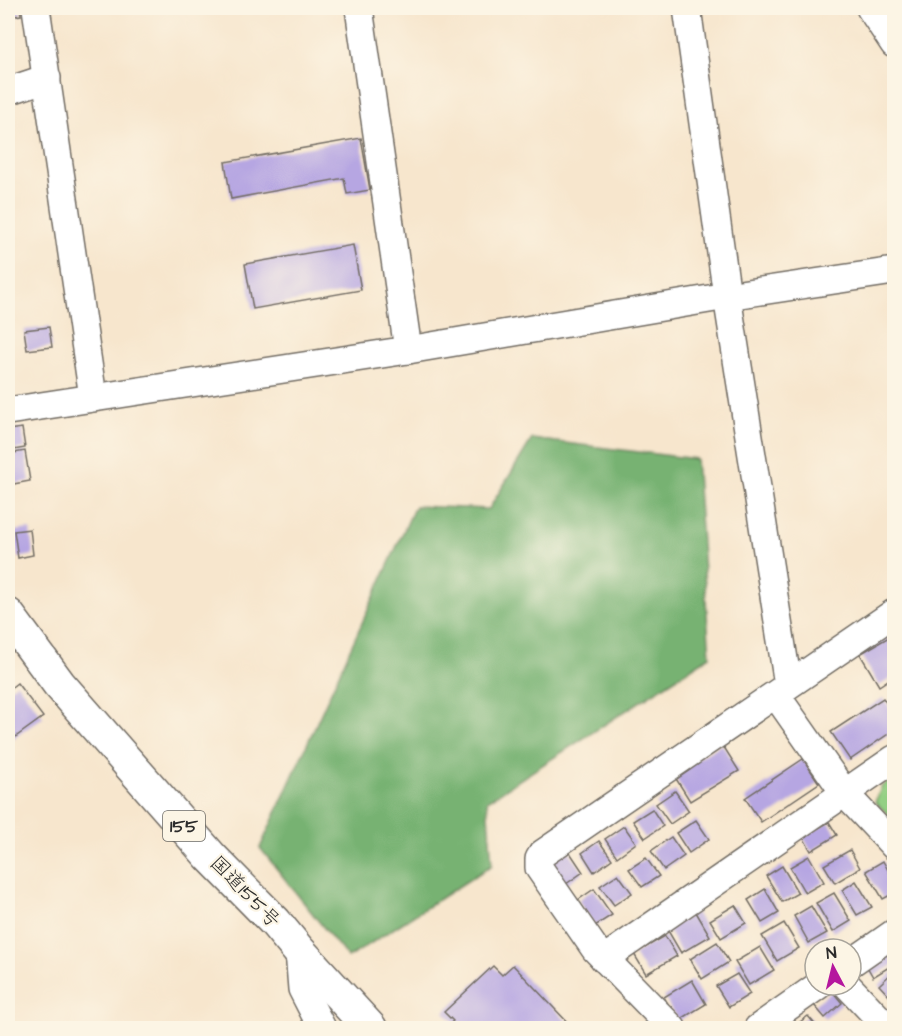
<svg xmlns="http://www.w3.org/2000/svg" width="902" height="1036" viewBox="0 0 902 1036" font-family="'Architects Daughter','Klee One',sans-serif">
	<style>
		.green { fill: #94d084; stroke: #607e58; stroke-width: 1.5 }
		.forest { fill: #77b272; stroke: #516e4e; stroke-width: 1.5 }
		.building { fill: #b6a6e2 }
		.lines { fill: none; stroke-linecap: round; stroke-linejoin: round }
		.minor-casing { stroke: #726c64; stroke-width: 30 }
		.highway-casing { stroke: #726c64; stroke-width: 36 }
		.minor { stroke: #fff; stroke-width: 27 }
		.highway { stroke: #fff; stroke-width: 33 }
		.labels { text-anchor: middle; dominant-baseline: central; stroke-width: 4.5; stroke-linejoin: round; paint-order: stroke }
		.shield { fill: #fcf5e5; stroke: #6a6863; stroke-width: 1.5 }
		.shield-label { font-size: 18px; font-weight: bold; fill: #2b2b2b }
		.street-label { font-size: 20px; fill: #2b2b2b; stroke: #fcf5e5 }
	</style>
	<rect width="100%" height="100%" fill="#fcf5e5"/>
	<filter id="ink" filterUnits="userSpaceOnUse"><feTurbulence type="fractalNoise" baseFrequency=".0167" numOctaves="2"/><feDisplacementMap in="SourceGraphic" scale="12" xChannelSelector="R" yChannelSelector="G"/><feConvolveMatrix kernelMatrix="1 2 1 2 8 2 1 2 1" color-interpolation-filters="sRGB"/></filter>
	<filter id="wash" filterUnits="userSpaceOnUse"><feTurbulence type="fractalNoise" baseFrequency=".008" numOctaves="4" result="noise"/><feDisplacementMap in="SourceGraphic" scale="24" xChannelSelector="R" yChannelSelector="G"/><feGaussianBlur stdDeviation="1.35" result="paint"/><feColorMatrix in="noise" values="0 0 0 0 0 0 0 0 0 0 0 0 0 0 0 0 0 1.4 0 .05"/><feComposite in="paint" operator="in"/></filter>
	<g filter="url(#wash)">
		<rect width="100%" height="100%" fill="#f7e6cd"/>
		<path class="green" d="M894 777V820L875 802 882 786Z"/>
		<path class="forest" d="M532 439 696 459 710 656 487 801 492 865 348 958 260 848 415 506 489 509Z"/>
		<g id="blocks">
			<g class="building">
				<path d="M8 8H20L21 15 8 17Z"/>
				<path d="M361 138 370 190 347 194 344 178 231 199 225 162Z"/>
				<path d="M8 146 12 164 8 165Z"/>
				<path d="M353 245 361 290 253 309 245 264Z"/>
				<path d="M49 327 52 347 27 350 24 330Z"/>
				<path d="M22 428 25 448 8 451V430Z"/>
				<path d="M25 451 30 481 8 485V454Z"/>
				<path d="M30 529 33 555 18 558 14 531Z"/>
				<path d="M894 634V676L879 686 860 654Z"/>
				<path d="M17 683 43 717 10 741 8 738V690Z"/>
				<path d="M883 698 894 714V730L850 760 831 732Z"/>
				<path d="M722 744 739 771 690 801 673 774Z"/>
				<path d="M803 759 819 783 761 822 745 798Z"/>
				<path d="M675 791 689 811 670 824 656 804Z"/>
				<path d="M652 809 663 826 645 838 633 821Z"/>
				<path d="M696 820 709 839 689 853 676 833Z"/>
				<path d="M829 822 837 835 811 851 803 837Z"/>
				<path d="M624 826 636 843 617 857 605 839Z"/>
				<path d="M671 837 684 856 664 870 651 851Z"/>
				<path d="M599 841 612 859 594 872 582 853Z"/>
				<path d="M567 848 583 872 566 884 550 860Z"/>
				<path d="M850 850 860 868 835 883 824 865Z"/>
				<path d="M809 856 824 882 805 893 790 867Z"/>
				<path d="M646 858 659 876 642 887 629 869Z"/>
				<path d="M883 861 894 881V893L883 899 866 871Z"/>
				<path d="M782 866 798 893 782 902 766 876Z"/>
				<path d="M618 874 632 893 614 905 600 886Z"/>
				<path d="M856 881 872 907 857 915 842 890Z"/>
				<path d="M594 889 612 915 595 926 578 900Z"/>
				<path d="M765 889 779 913 762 923 748 900Z"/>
				<path d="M834 893 851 921 833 932 816 903Z"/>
				<path d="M735 905 746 923 721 938 710 920Z"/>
				<path d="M811 906 827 933 809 943 794 916Z"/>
				<path d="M696 912 710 936 681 953 667 929Z"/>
				<path d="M784 923 799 948 777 961 762 936Z"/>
				<path d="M665 936 677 956 646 974 634 954Z"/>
				<path d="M717 942 729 962 702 979 690 959Z"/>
				<path d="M891 946 894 952V964L873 977 864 961Z"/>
				<path d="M760 947 774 970 749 985 735 962Z"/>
				<path d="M513 965 573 1028H445L453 1021 444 1012 493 966 502 975Z"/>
				<path d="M894 971V996L892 999 879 985Z"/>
				<path d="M737 974 750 994 729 1007 716 986Z"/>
				<path d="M692 980 706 1004 678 1021 664 997Z"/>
				<path d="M832 991 842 1003 825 1018 814 1005Z"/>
				<path d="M808 1016 818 1028H792Z"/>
			</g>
		</g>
	</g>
	<g filter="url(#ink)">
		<use href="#blocks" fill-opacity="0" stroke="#726c64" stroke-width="1.5"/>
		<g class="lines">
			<g class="minor-casing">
				<g id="minor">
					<path d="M36 8 93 397"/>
					<path d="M359 8 408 350"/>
					<path d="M687 8 727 296 788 685"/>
					<path d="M870 8 894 44"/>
					<path d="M8 91 47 78"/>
					<path d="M8 411 408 350 727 296 894 271"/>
					<path d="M776 695 846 795 894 846"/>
					<path d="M299 951 302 989 322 1028"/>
					<path d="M604 959 894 759"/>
					<path d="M851 963 894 933"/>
					<path d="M847 985 888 1028"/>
					<path d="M672 1028 595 949 539 868V859L542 854 894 613"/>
					<path d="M758 1028 819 985"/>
				</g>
			</g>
			<g class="highway-casing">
				<path id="highway" d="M8 615 59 684 122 756 211 857 275 922 299 951 370 1028"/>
			</g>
			<use href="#minor" class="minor"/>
			<use href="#highway" class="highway"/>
		</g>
	</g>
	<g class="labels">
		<rect class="shield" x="163" y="811" width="42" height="30" rx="4.5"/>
		<g class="shield-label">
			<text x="184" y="826">155</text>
		</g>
		<g class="street-label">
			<text transform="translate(245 892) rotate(46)">国道155号</text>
		</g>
	</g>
	<rect width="902" height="1036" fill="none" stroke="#fcf5e5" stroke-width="30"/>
	<g transform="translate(833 967) rotate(353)"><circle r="28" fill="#fcf5e5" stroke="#a8a49b" stroke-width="1.5"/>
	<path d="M0-4.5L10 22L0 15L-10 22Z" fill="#b5179e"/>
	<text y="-9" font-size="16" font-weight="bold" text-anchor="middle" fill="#2b2b2b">N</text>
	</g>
</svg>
